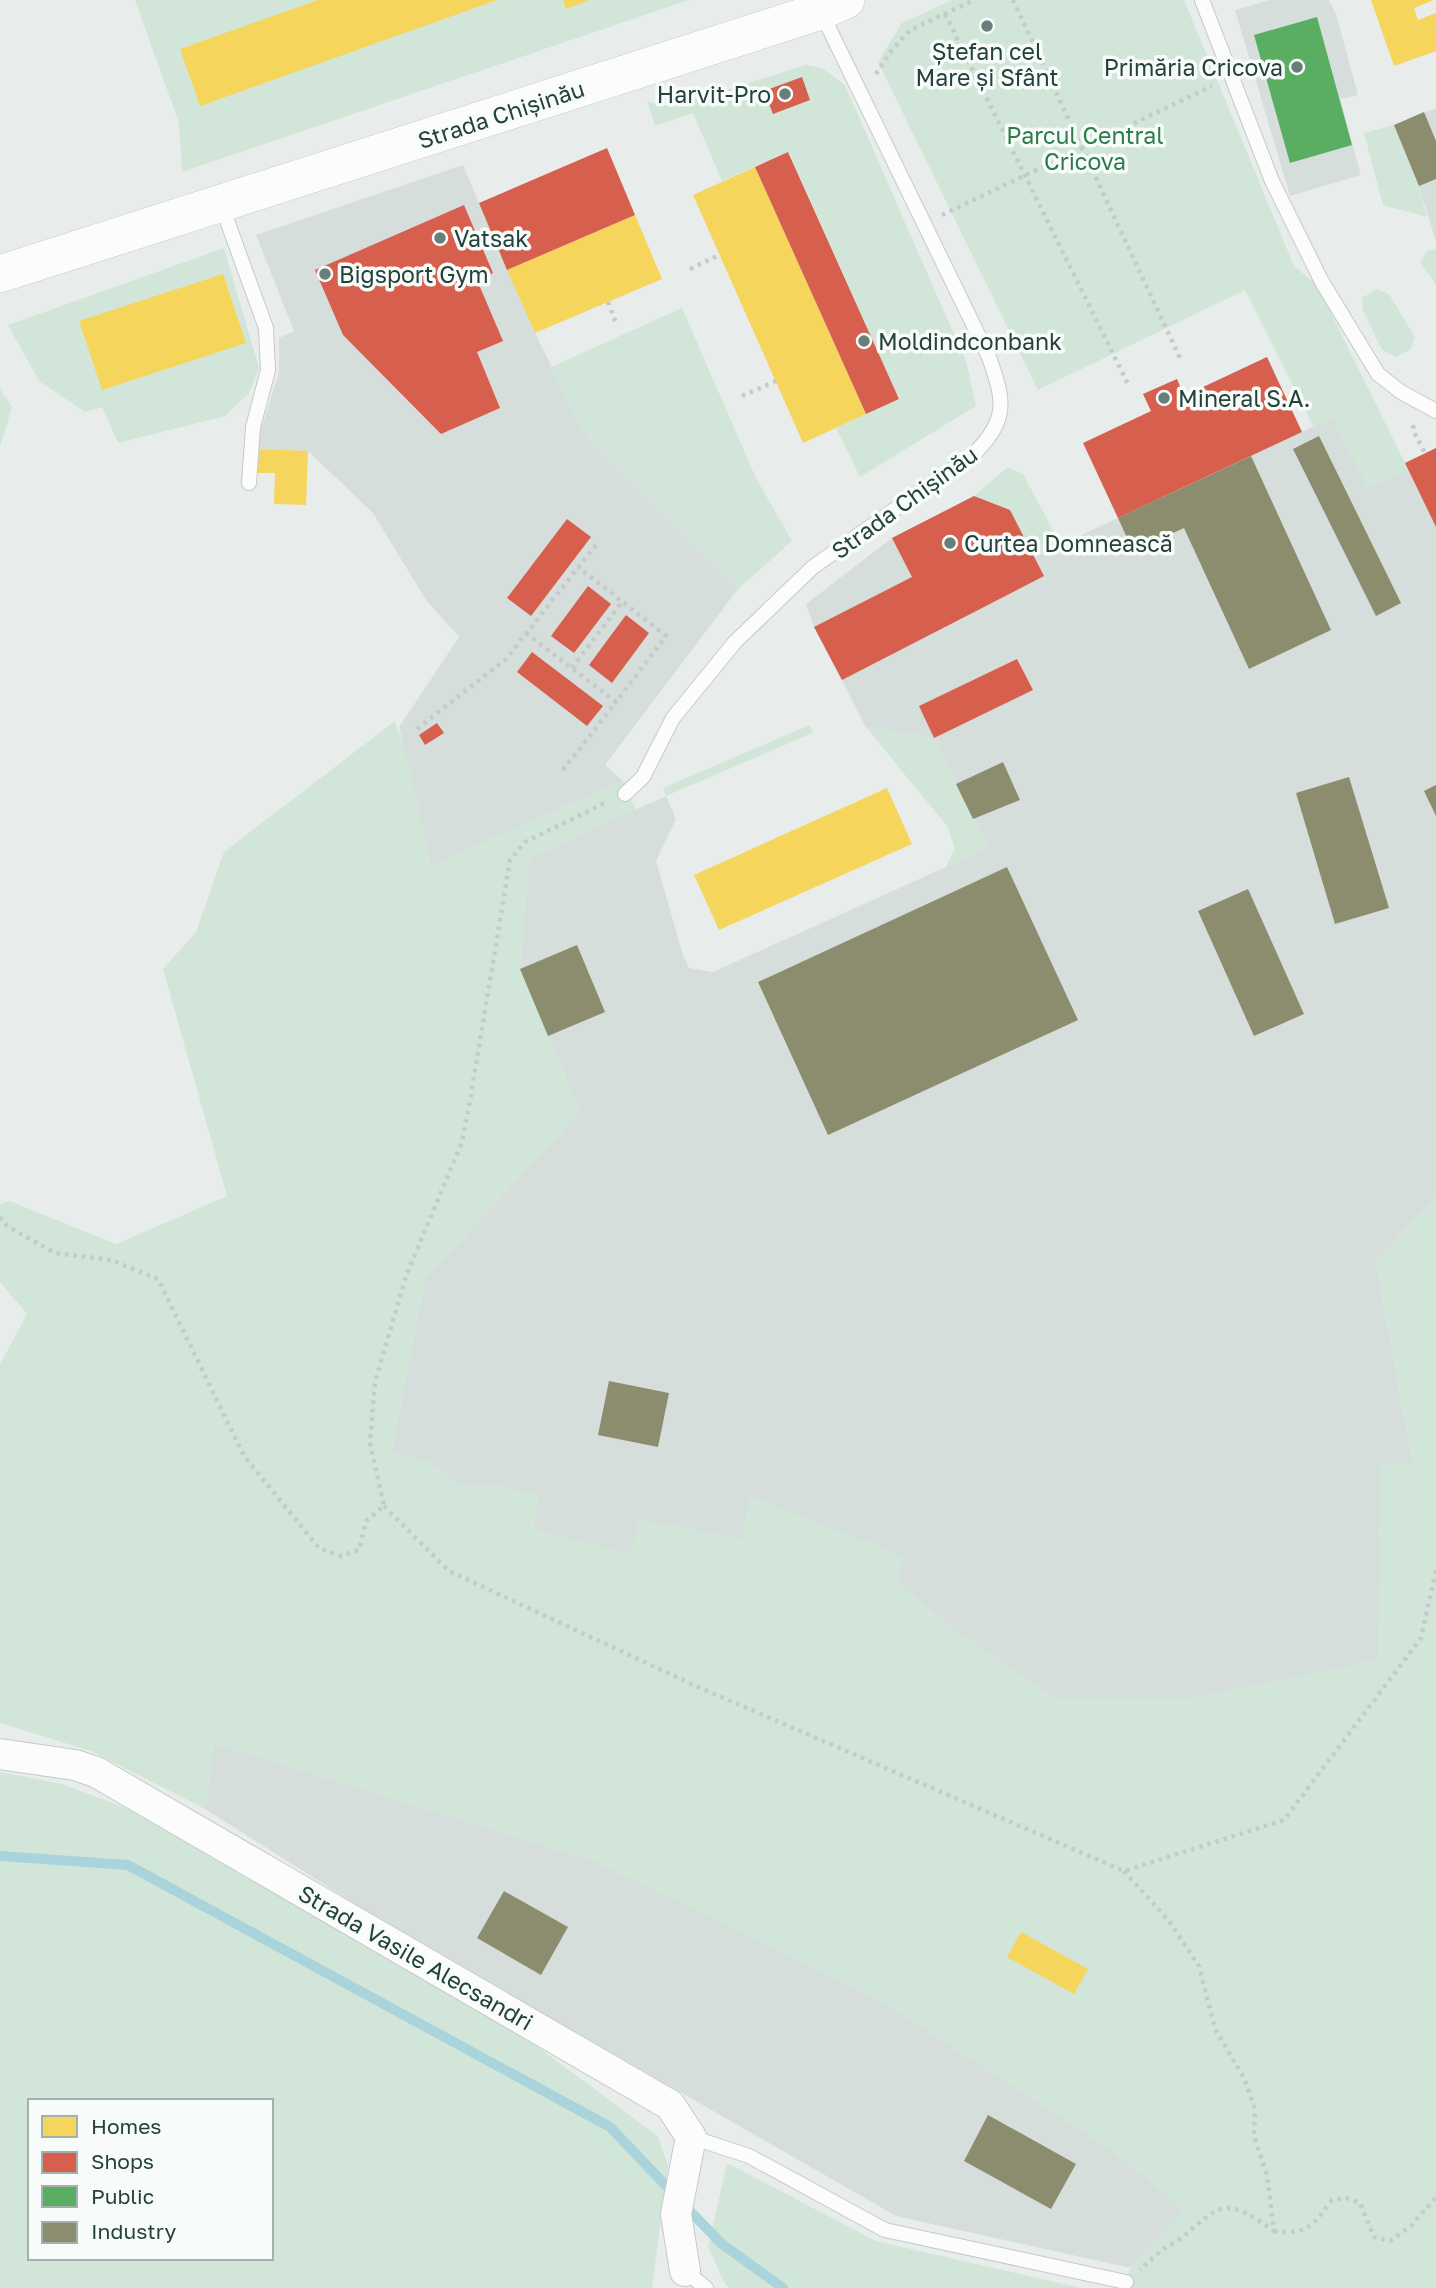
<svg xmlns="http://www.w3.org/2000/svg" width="1436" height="2288" viewBox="0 0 1436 2288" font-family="'Golos Text',sans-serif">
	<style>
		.built { fill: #d6dedb }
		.green { fill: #d1e6d8; fill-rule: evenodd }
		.homes { fill: #f6d55c }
		.shops { fill: #d6604d }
		.public { fill: #5aae61 }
		.industry { fill: #8c8c6e }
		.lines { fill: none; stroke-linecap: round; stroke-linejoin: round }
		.stream { stroke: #a9d4db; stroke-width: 10 }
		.service-casing { stroke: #c5cac8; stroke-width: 16 }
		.minor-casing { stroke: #c5cac8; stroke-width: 32 }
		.tertiary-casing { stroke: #c5cac8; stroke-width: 38 }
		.path { stroke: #c3ccca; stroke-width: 4.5; stroke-dasharray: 3.5 5; stroke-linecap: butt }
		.service { stroke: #fcfcfc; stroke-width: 14 }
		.minor { stroke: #fcfcfc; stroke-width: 30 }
		.tertiary { stroke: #fcfcfc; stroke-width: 37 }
		.poi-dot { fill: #697e78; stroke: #f7fbf9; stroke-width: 2.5 }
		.labels { text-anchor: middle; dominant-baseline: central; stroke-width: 7; stroke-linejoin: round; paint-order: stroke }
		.poi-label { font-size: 23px; fill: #24423a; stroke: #f7fbf9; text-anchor: start }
		.street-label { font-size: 23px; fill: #24423a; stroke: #f7fbf9 }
		.park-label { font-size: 23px; fill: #2d7a4b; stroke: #f7fbf9 }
	</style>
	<rect width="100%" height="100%" fill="#e8edeb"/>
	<g class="built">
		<path d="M1270 0H1329L1336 14 1358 95 1340 99 1361 175 1290 196 1235 10Z"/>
		<path d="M1436 108V242L1419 186 1394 125Z"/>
		<path d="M463 165 535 333 581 427 590 440 738 589 605 765 623 781 431 866 399 727 459 637 426 600 373 513 308 451 255 449 279 372V338L294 331 256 235Z"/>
		<path d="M1267 357 1301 432 1332 418 1405 463 1436 448V1196L1376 1262 1413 1465H1380L1379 1660 1194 1698H1054L954 1630 898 1583 749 1497 744 1540 639 1520 631 1555 533 1529 538 1497 499 1485 462 1487 428 1461 391 1454 425 1279 580 1111 520 969 529 858 666 796 676 819 656 861 683 955 689 968 713 972 988 848 934 738 866 727 814 627 806 604 892 538 974 496 1010 510 1034 557 1118 518 1151 411 1143 394 1177 379 1185 396Z"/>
		<path d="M214 1743 598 1862 879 1999 1112 2150 1185 2210 1131 2268 896 2216 379 1919 205 1809Z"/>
	</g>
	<g class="green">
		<path d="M135 0H689L182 172 179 123Z"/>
		<path d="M952 0H1184L1294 266 1317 285 1409 471 1368 488 1332 418 1313 426 1245 290 1038 390 878 62 902 23Z"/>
		<path d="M806 65 822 68 845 85 967 364 976 406 860 477 836 428 899 399 789 152 722 181 693 113 655 126 647 101 671 107Z"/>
		<path d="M1394 125 1419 186 1427 217 1383 205 1364 133Z"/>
		<path d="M224 248 259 368 249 393 225 416 118 443 102 407 85 412 39 381 8 325Z"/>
		<path d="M1428 250H1436V284L1420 262Z"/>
		<path d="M1376 289 1389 294 1415 337 1411 349 1396 357 1382 350 1363 310 1362 298Z"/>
		<path d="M682 308 756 478 792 541 738 589 590 440 581 427 551 367Z"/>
		<path d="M0 389 12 407 0 447Z"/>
		<path d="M1008 467 1023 474 1061 545 1034 558 1010 510 974 496Z"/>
		<path d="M395 721 406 754 431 866 623 781 636 810 529 858 520 969 580 1111 425 1279 391 1454 428 1461 462 1487 499 1485 538 1496 533 1529 631 1554 639 1520 744 1540 749 1496 903 1556 898 1583 954 1630 1054 1698H1194L1378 1660 1380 1465 1413 1464 1376 1262 1436 1196V2288H1120L1131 2268 1184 2210 1112 2150 879 1999 598 1862 214 1743 205 1809 91 1751 0 1723V1364L27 1314 0 1282V1204L10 1201 116 1244 227 1196 163 969 196 932 224 852Z"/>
		<path d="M810 725 813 733 666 796 663 788Z"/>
		<path d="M866 727 934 738 988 848 946 867 955 848 947 826Z"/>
		<path d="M0 1772 62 1784 150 1817 535 2045 658 2136 668 2165 652 2288H0ZM30 2101H271V2258H30Z"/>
		<path d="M727 2163 876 2241 1081 2288H730L725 2284 708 2247Z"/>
	</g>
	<g class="homes">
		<path d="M318 0H497L200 106 180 49Z"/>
		<path d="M563 0H589L566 9Z"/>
		<path d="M1371 0H1434L1414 8 1418 20 1436 13V51L1394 66Z"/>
		<path d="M755 167 866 414 803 443 693 195Z"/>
		<path d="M635 215 662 279 535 333 507 270Z"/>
		<path d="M223 274 246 343 102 390 79 321Z"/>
		<path d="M255 449 308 451 306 505 274 504 275 473H255Z"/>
		<path d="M887 788 912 844 719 930 694 875Z"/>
		<path d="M1021 1932 1088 1969 1074 1994 1007 1957Z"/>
	</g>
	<g class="shops">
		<path d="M802 77 810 100 773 114 764 91Z"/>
		<path d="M607 148 635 215 507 270 479 203Z"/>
		<path d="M788 152 899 399 866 414 755 167Z"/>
		<path d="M464 205 493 273 477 280 503 341 477 352 500 408 441 434 343 335 315 270Z"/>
		<path d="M1267 357 1302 432 1118 518 1083 443 1151 411 1143 394 1177 379 1184 396Z"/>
		<path d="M1436 448V527L1405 463Z"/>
		<path d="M974 496 1010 510 1044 576 842 680 814 627 912 577 892 538Z"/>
		<path d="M567 519 591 537 531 616 507 598Z"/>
		<path d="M588 586 611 604 574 653 551 636Z"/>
		<path d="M626 615 649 633 612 683 589 665Z"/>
		<path d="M532 652 603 706 587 726 517 672Z"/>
		<path d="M1017 659 1033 690 934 738 919 706Z"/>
		<path d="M437 723 444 733 425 745 419 735Z"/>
	</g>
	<path class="public" d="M1317 17 1352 145 1290 163 1254 35Z"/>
	<g class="industry">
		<path d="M1424 112 1436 141V179L1419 186 1394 125Z"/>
		<path d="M1319 436 1401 603 1376 616 1293 449Z"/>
		<path d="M1251 456 1331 630 1249 669 1184 528 1133 551 1118 518Z"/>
		<path d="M1003 762 1020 800 973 819 956 784Z"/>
		<path d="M1349 777 1389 908 1335 924 1296 793Z"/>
		<path d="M1436 785V816L1424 791Z"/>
		<path d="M1007 867 1078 1020 828 1135 758 982Z"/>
		<path d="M1248 889 1304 1014 1254 1036 1198 911Z"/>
		<path d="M577 945 605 1012 548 1036 520 969Z"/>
		<path d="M609 1381 669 1393 658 1447 598 1435Z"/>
		<path d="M504 1891 568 1927 541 1975 477 1938Z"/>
		<path d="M988 2115 1076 2164 1051 2209 964 2161Z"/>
	</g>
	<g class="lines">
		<g class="stream">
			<path d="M0 1856 128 1865 610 2127 674 2194"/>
			<path d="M684 2205 722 2244 783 2288"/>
		</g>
		<g class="service-casing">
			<g id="service">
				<path d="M1202 0 1272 181 1322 282 1378 374 1401 392 1436 411"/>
				<path d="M221 204 266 328 268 370 253 427 249 483"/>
				<path d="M625 794 643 777 673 718 735 642 813 567 975 453C1009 418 1004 400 989 357L821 12"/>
				<path d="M691 2137 749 2156 885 2230 1126 2282"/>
				<path d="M685 2271 706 2288"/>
			</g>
		</g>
		<g class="minor-casing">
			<path id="minor" d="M0 1754 75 1765 96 1772 670 2105 691 2137 676 2214 685 2271"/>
		</g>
		<g class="tertiary-casing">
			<path id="tertiary" d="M0 274 821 11 846 0"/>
		</g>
		<g class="path">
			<path d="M1013 0 1180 358"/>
			<path d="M945 14 1128 384"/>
			<path d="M876 74 892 50 910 30 975 0"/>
			<path d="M942 215 1212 86"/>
			<path d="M690 269 719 255"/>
			<path d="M608 302 616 323"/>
			<path d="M742 396 776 381"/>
			<path d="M1413 425 1414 432 1425 453"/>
			<path d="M526 633 616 702 666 636 578 567"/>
			<path d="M572 668 622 602"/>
			<path d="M417 729 506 659 596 545"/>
			<path d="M563 770 616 702"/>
			<path d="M0 1217 7 1226 55 1253 111 1260 158 1279 244 1456 319 1548 341 1556 359 1550 366 1521 384 1506 370 1443 375 1382 406 1276 462 1142 470 1101 510 860 525 842 605 803"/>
			<path d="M384 1506 449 1571 698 1687 1124 1871 1284 1820 1421 1638 1436 1570"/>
			<path d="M1124 1871 1169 1921 1199 1966 1215 2029 1244 2078 1255 2109 1254 2136 1267 2175 1274 2231C1229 2200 1225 2199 1184 2236 1177 2242 1168 2245 1161 2251 1154 2257 1147 2263 1140 2270"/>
			<path d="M1274 2231C1308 2235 1312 2226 1332 2200L1346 2198 1360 2203 1374 2237 1390 2241 1411 2226 1436 2197"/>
		</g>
		<use href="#service" class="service"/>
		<use href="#minor" class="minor"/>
		<use href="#tertiary" class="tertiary"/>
	</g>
	<g class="poi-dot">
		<circle cx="987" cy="26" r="7"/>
		<circle cx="1297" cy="67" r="7"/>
		<circle cx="785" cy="94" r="7"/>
		<circle cx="440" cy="238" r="7"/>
		<circle cx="325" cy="274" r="7"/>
		<circle cx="864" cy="341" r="7"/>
		<circle cx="1164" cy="398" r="7"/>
		<circle cx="950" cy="543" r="7"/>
	</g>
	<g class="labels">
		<g class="poi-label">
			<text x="987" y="51" text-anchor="middle">Ștefan cel<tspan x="987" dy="26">Mare și Sfânt</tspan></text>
			<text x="1283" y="67" text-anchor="end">Primăria Cricova</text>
			<text x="771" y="94" text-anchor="end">Harvit-Pro</text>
			<text x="454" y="238">Vatsak</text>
			<text x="339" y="274">Bigsport Gym</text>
			<text x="878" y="341">Moldindconbank</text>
			<text x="1178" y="398">Mineral S.A.</text>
			<text x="964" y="543">Curtea Domnească</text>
		</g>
		<g class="street-label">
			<text transform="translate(501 114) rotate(-18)">Strada Chișinău</text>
			<text transform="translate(904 502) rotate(-36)">Strada Chișinău</text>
			<text transform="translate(416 1957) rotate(30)">Strada Vasile Alecsandri</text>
		</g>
		<g class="park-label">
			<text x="1085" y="135">Parcul Central<tspan x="1085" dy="26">Cricova</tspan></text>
		</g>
	</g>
	<rect x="28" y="2099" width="245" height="161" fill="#f7fbf9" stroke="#a3b1ad" stroke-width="2"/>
	<rect x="42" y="2116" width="35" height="21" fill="#f6d55c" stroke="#a3b1ad" stroke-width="2"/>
	<text x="91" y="2134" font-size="21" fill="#24423a">Homes</text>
	<rect x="42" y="2152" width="35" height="21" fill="#d6604d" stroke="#a3b1ad" stroke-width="2"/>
	<text x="91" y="2169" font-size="21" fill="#24423a">Shops</text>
	<rect x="42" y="2186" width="35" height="21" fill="#5aae61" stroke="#a3b1ad" stroke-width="2"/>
	<text x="91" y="2204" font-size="21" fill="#24423a">Public</text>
	<rect x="42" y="2222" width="35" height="21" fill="#8c8c6e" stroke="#a3b1ad" stroke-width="2"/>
	<text x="91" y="2239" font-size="21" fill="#24423a">Industry</text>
</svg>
